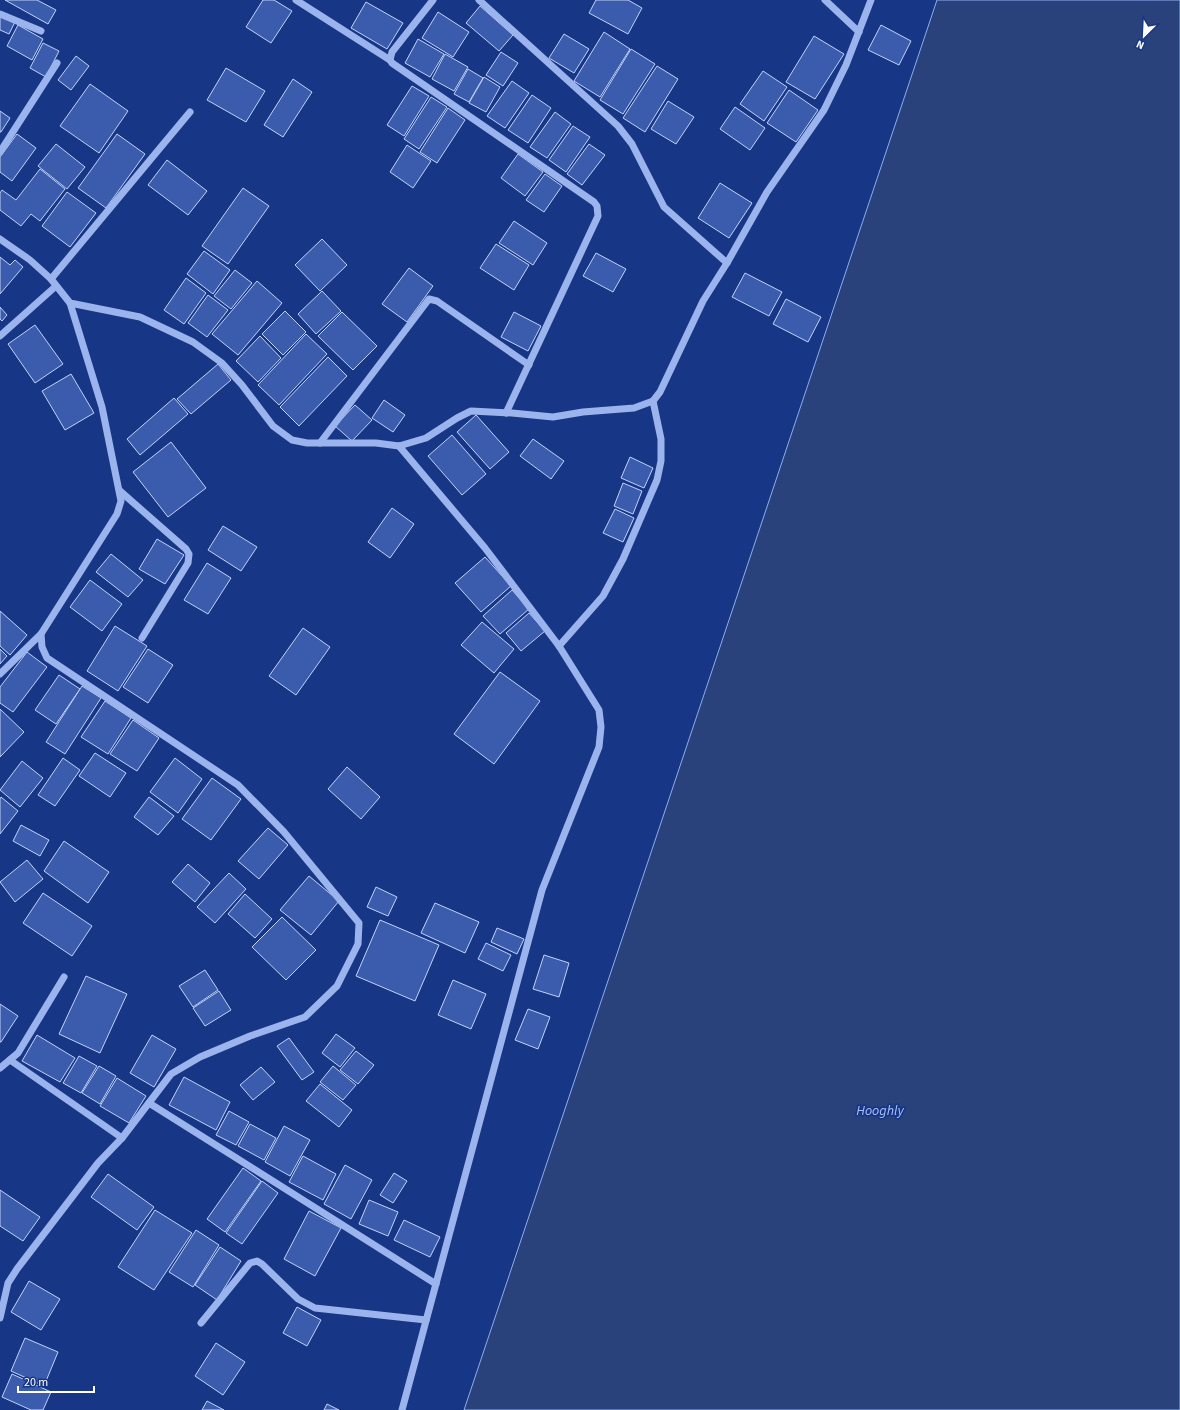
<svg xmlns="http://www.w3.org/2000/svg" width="1180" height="1410" viewBox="0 0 1180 1410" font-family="'Source Sans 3',sans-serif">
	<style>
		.water { fill: #2a427c; stroke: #8eadf0 }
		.building { fill: #3b5cad; stroke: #c1d2fa }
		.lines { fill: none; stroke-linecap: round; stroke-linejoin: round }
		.minor { stroke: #9cb4ed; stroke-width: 7 }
		.labels { text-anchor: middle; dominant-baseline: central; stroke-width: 3.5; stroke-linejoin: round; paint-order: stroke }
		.water-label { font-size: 14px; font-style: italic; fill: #a7bff4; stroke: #173685 }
	</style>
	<rect width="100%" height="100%" fill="#173685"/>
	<path class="water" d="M937 0H1180V1410H464Z"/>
	<g class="building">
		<path d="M5 0H37L56 10 48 24Z"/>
		<path d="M263 0H274L292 11 271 43 246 27Z"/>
		<path d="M596 0H628L642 8 628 34 589 13Z"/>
		<path d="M366 2 403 23 387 49 351 28Z"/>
		<path d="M480 6 513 35 499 51 466 23Z"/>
		<path d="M438 12 469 32 453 57 422 38Z"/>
		<path d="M0 15 15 22 9 34 0 30Z"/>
		<path d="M18 25 43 39 32 60 7 46Z"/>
		<path d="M881 25 911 41 899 65 868 50Z"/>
		<path d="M604 32 630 49 600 97 574 81Z"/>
		<path d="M564 34 589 49 574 73 549 58Z"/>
		<path d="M814 36 844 54 815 99 786 82Z"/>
		<path d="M418 39 444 54 430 77 405 63Z"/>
		<path d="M43 43 59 51 46 77 30 68Z"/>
		<path d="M631 49 655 64 623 114 600 100Z"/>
		<path d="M501 52 518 63 503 86 486 75Z"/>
		<path d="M445 54 468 67 454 91 432 79Z"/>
		<path d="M76 56 89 66 71 90 58 80Z"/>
		<path d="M657 66 678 79 645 132 623 118Z"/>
		<path d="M226 68 265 91 246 122 207 100Z"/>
		<path d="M468 69 483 78 469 102 454 94Z"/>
		<path d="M763 71 787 87 764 121 740 104Z"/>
		<path d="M484 77 500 87 486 112 469 103Z"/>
		<path d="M293 79 312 92 283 137 264 125Z"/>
		<path d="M512 81 529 93 505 128 487 116Z"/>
		<path d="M90 84 128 111 99 153 60 126Z"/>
		<path d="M412 86 429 96 404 136 387 125Z"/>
		<path d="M789 90 818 110 796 142 767 123Z"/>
		<path d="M532 95 551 108 528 143 508 130Z"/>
		<path d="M431 97 447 107 419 149 404 139Z"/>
		<path d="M668 101 694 117 676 144 651 129Z"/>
		<path d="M735 107 765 128 750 150 720 129Z"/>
		<path d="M448 108 465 120 437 163 420 152Z"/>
		<path d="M0 111 10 118 1 132H0Z"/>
		<path d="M555 112 571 124 547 158 530 147Z"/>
		<path d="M573 126 590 137 566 172 549 160Z"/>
		<path d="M17 134 36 148 12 181 0 172V157Z"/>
		<path d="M117 134 145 154 106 208 78 188Z"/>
		<path d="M56 144 85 167 67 189 38 166Z"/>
		<path d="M589 144 605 155 582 185 567 174Z"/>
		<path d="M407 145 431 161 413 188 390 172Z"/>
		<path d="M518 154 543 172 525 196 501 178Z"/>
		<path d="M167 160 207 191 188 215 148 185Z"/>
		<path d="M40 169 65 189 40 221 31 214 21 226 0 210V193L2 190 16 200Z"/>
		<path d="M545 174 562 186 544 212 526 200Z"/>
		<path d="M720 183 752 203 729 238 698 218Z"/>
		<path d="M243 188 269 206 228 264 202 246Z"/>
		<path d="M67 192 96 213 70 247 42 226Z"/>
		<path d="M514 221 547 243 533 265 499 243Z"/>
		<path d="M322 239 347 265 320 291 295 265Z"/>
		<path d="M496 244 529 265 514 290 480 268Z"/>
		<path d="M204 251 230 270 213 294 187 274Z"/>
		<path d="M596 253 626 269 613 292 583 276Z"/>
		<path d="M0 257 10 265 15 260 23 267 0 294Z"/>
		<path d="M409 268 433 286 407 322 382 304Z"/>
		<path d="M235 270 252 283 231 309 214 296Z"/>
		<path d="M745 273 782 292 769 316 732 297Z"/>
		<path d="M186 278 206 293 184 324 164 310Z"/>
		<path d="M257 281 282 303 238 355 212 334Z"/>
		<path d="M322 291 341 311 316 334 298 314Z"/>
		<path d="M208 295 228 310 207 337 188 323Z"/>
		<path d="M786 299 821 317 808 342 773 324Z"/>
		<path d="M0 307 7 315 2 321 0 319Z"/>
		<path d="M285 311 306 332 283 355 262 334Z"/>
		<path d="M342 312 377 346 353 370 318 336Z"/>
		<path d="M514 312 541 326 528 351 501 337Z"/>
		<path d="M35 325 63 364 35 383 8 344Z"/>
		<path d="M306 334 327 354 279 405 258 385Z"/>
		<path d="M260 336 281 358 258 382 236 361Z"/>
		<path d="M328 357 347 376 299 426 280 407Z"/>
		<path d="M218 364 231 380 191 414 177 399Z"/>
		<path d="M71 374 94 413 65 430 42 391Z"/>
		<path d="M174 398 188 414 140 455 127 439Z"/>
		<path d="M384 400 405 415 393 432 372 418Z"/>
		<path d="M355 405 372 420 352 441 335 426Z"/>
		<path d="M476 415 509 452 490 469 457 432Z"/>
		<path d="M452 435 486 474 462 495 428 456Z"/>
		<path d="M533 439 564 461 551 479 520 456Z"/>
		<path d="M171 442 206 488 168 517 133 472Z"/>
		<path d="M630 457 653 468 644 488 621 478Z"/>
		<path d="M623 483 642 491 633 514 614 506Z"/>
		<path d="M392 508 414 524 390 558 368 542Z"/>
		<path d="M615 509 634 518 623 542 603 533Z"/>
		<path d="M223 526 257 547 241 571 208 550Z"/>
		<path d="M157 539 184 555 165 584 139 569Z"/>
		<path d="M111 554 143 580 128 597 96 572Z"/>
		<path d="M485 557 511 586 481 612 455 583Z"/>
		<path d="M207 563 231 578 208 614 184 600Z"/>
		<path d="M90 580 122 604 102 631 70 607Z"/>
		<path d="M512 590 529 609 500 634 483 616Z"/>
		<path d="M0 611 27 635 10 655 0 646Z"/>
		<path d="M529 613 545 631 521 651 506 633Z"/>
		<path d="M482 622 514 649 494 673 461 645Z"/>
		<path d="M115 626 147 646 118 691 87 671Z"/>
		<path d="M303 628 330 647 296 695 269 676Z"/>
		<path d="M0 649 7 656 0 664Z"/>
		<path d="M148 649 173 665 148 703 123 687Z"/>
		<path d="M27 652 47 667 13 712 0 703V687Z"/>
		<path d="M500 672 540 701 494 764 454 734Z"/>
		<path d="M59 675 80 689 56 724 35 710Z"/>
		<path d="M82 686 101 698 65 754 46 742Z"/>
		<path d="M105 701 131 718 108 754 81 737Z"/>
		<path d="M0 709 24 732 0 757Z"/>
		<path d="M133 720 159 738 137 771 110 754Z"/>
		<path d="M95 753 126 773 110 797 79 776Z"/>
		<path d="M63 758 80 770 55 806 38 795Z"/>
		<path d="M175 758 202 779 178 813 150 792Z"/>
		<path d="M22 761 43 778 20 807 0 790Z"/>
		<path d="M347 767 380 797 361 819 328 789Z"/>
		<path d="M212 778 241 799 211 840 182 819Z"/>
		<path d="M1 797 18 811 0 834V799Z"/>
		<path d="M149 797 174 816 158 835 134 817Z"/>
		<path d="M21 825 49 840 40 856 13 841Z"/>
		<path d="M268 828 288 845 259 879 238 861Z"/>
		<path d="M64 841 109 872 88 903 44 871Z"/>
		<path d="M27 860 43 879 15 902 0 882Z"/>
		<path d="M188 864 210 883 195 902 172 882Z"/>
		<path d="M229 873 246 889 215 923 197 907Z"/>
		<path d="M309 876 339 901 311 935 280 910Z"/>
		<path d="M376 887 397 897 388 916 367 907Z"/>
		<path d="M43 893 92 926 72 956 23 923Z"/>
		<path d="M245 894 272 919 255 938 228 914Z"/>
		<path d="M435 903 479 922 465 953 421 933Z"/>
		<path d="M282 917 316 950 286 980 252 947Z"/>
		<path d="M380 920 439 945 415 1001 356 976Z"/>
		<path d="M497 928 524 939 517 954 491 942Z"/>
		<path d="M486 943 511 955 503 971 478 959Z"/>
		<path d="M544 955 569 963 559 997 533 989Z"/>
		<path d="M205 970 218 990 193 1007 179 986Z"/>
		<path d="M86 976 127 994 100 1053 59 1034Z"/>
		<path d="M453 980 486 994 471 1029 438 1015Z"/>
		<path d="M219 991 231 1010 205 1026 193 1008Z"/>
		<path d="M0 1004 18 1016 1 1042H0Z"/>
		<path d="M528 1009 550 1017 538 1049 515 1040Z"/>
		<path d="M336 1034 355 1048 340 1067 322 1053Z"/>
		<path d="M37 1035 75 1058 60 1082 22 1061Z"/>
		<path d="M152 1035 176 1049 154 1087 130 1073Z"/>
		<path d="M289 1038 314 1072 302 1080 277 1046Z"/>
		<path d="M356 1051 374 1065 358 1084 340 1070Z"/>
		<path d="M79 1056 97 1066 81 1093 63 1083Z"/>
		<path d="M99 1066 116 1076 100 1104 82 1093Z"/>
		<path d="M333 1066 356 1085 343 1100 320 1082Z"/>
		<path d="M261 1067 275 1082 253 1100 240 1085Z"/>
		<path d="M184 1077 230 1102 216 1130 169 1105Z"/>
		<path d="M117 1078 146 1096 129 1123 100 1106Z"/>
		<path d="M320 1084 352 1110 339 1127 306 1101Z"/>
		<path d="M229 1111 249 1122 236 1145 216 1135Z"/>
		<path d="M250 1124 276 1138 264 1160 238 1146Z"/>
		<path d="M284 1126 310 1140 290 1176 265 1162Z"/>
		<path d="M303 1156 336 1174 323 1200 289 1182Z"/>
		<path d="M345 1165 372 1180 351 1219 324 1204Z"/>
		<path d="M243 1168 261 1181 225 1232 207 1219Z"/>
		<path d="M394 1173 407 1181 393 1203 380 1195Z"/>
		<path d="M108 1174 154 1207 137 1230 91 1197Z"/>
		<path d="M262 1181 278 1193 242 1244 226 1233Z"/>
		<path d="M0 1190 40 1217 23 1241 0 1226Z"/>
		<path d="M369 1200 398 1212 388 1236 359 1224Z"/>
		<path d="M155 1210 192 1233 154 1290 118 1267Z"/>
		<path d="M309 1211 341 1228 315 1276 284 1259Z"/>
		<path d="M404 1220 440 1237 430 1257 394 1240Z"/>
		<path d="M196 1230 219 1245 193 1287 169 1272Z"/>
		<path d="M220 1247 241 1261 217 1300 195 1285Z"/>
		<path d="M29 1281 60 1299 41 1330 11 1312Z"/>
		<path d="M297 1307 321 1320 307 1346 283 1333Z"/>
		<path d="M25 1338 58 1352 44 1386 11 1371Z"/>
		<path d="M216 1343 245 1362 223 1395 195 1376Z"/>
		<path d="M12 1374 51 1392 43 1410H31L2 1397Z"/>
		<path d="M207 1401 224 1410H202Z"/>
		<path d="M327 1404 339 1410H324Z"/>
	</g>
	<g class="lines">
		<g class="minor">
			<path d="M296 0 390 60"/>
			<path d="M433 0 392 52 390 60 392 63 594 202 597 206 598 216 506 413"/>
			<path d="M479 0 618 126 632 144 664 207 727 263"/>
			<path d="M825 0 859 32"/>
			<path d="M0 14 41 31"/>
			<path d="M0 152 57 63"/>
			<path d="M0 239 30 260 51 279 70 303 140 317 193 342 222 363 242 385 273 426 292 440 307 443H376L399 446 426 438 457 418 471 411 512 413 553 417 583 412 634 408 653 401 660 392 703 301 727 263 767 192 824 110 846 65 871 0"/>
			<path d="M51 279 190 112"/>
			<path d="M0 336 56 286"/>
			<path d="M320 443 429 299 437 301 529 365"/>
			<path d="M399 446 485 548 559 646 599 710 601 727 599 747 542 890 402 1410"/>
			<path d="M120 491 186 549 189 554 188 563 142 638"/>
			<path d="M559 646 603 596 623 559 657 480 661 461V439L653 401"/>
			<path d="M0 674 41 634"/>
			<path d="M10 1060 122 1138"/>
			<path d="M0 1068 18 1053 64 977"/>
			<path d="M149 1103 436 1284"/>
			<path d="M0 1318 8 1283 17 1269 98 1163 122 1138 171 1074 200 1057 250 1036 305 1017 337 986 358 944 359 923 284 832 238 785 47 658 42 647 41 634 117 514 121 501 102 407 70 303"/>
			<path d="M201 1323 250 1263 257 1261 262 1264 298 1299 315 1308 426 1320"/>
		</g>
	</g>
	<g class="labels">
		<g class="water-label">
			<text x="880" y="1111">Hooghly</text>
		</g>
	</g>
	<g transform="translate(1144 36) rotate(204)" stroke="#173685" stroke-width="3" paint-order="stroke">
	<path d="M0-3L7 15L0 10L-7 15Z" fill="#ffffff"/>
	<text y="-6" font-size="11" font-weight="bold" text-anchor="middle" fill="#ffffff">N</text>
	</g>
	<path d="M18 1386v6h76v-6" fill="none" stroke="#ffffff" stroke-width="2"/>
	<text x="24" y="1386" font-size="12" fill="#ffffff" stroke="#173685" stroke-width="3" paint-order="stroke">20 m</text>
</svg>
